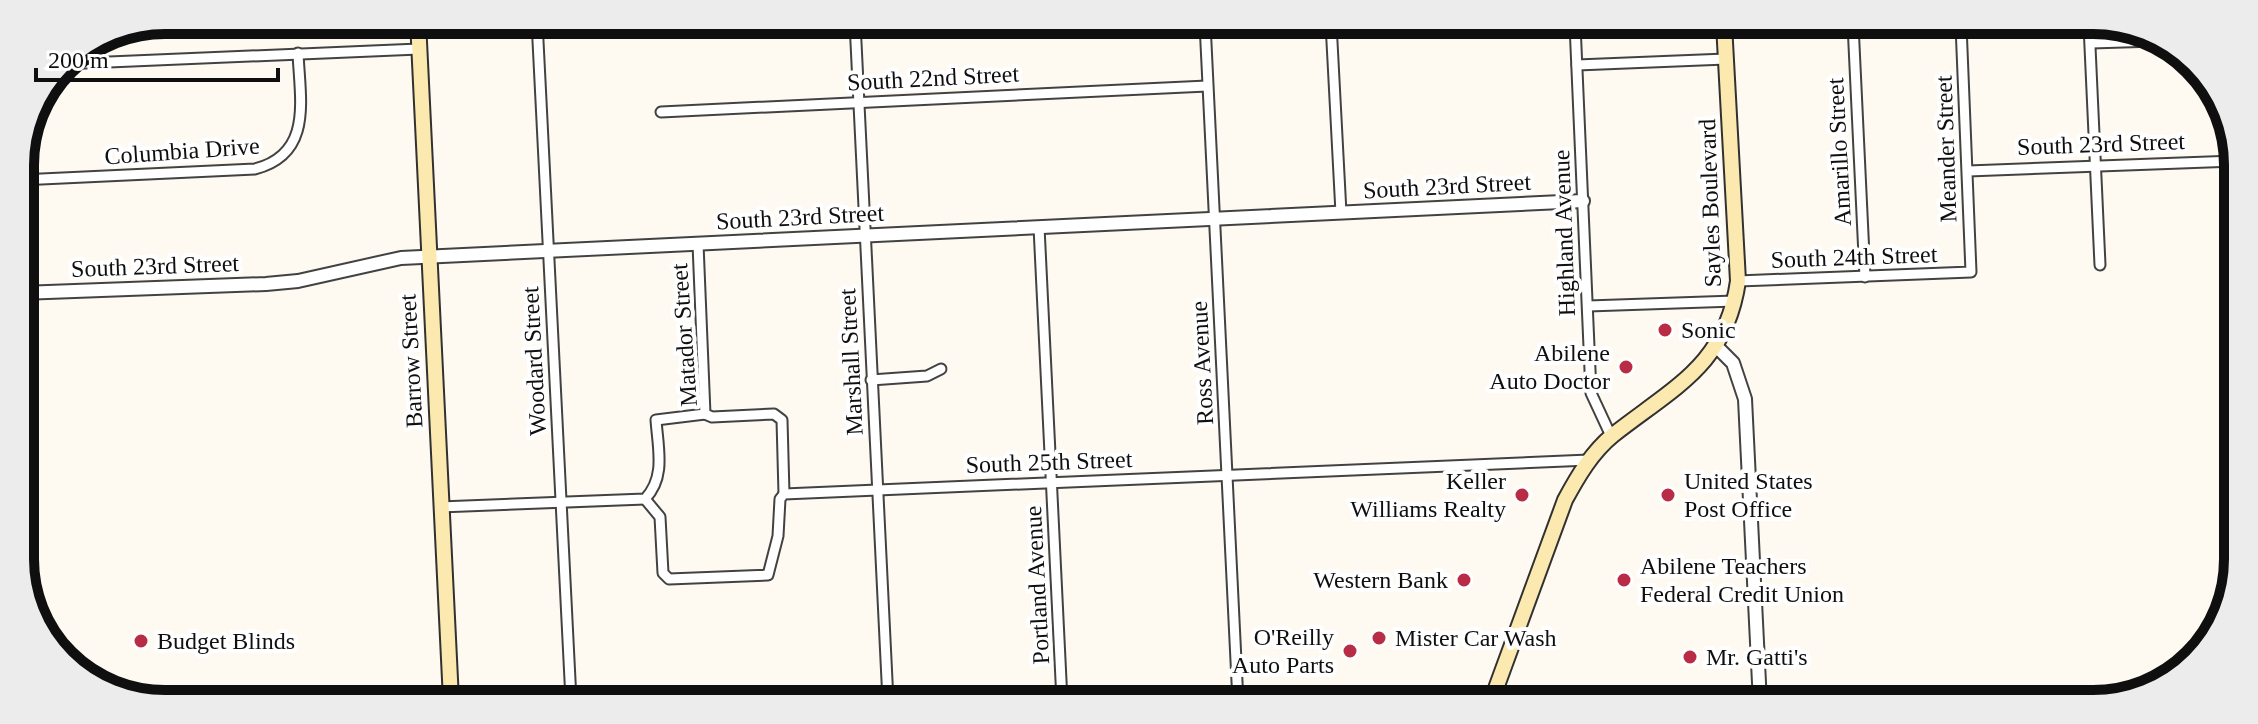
<svg xmlns="http://www.w3.org/2000/svg" width="2258" height="724" viewBox="0 0 2258 724" font-family="'Times New Roman',serif">
	<style>
		.lines { fill: none; stroke-linecap: round; stroke-linejoin: round }
		.minor-casing { stroke: #424242; stroke-width: 13 }
		.tertiary-casing { stroke: #424242; stroke-width: 16 }
		.secondary-casing { stroke: #313131; stroke-width: 18 }
		.minor { stroke: #fff; stroke-width: 9 }
		.tertiary { stroke: #fff; stroke-width: 12 }
		.secondary { stroke: #fbe9af; stroke-width: 14 }
		.poi-dot { fill: #b92c46; stroke: #fff; stroke-width: 3 }
		.labels { text-anchor: middle; dominant-baseline: central; stroke-width: 8; stroke-linejoin: round; paint-order: stroke }
		.street-label { font-size: 24px; fill: #0f0f0f; stroke: #fff }
		.poi-label { font-size: 24px; fill: #0f0f0f; stroke: #fff; text-anchor: start }
		.rim { fill: none; stroke: #0f0f0f; stroke-width: 10 }
	</style>
	<rect width="100%" height="100%" fill="#fefaf1"/>
	<g class="lines">
		<g class="minor-casing">
			<g id="minor">
				<path d="M537 21 571 700"/>
				<path d="M855 22 888 701"/>
				<path d="M1205 23 1238 702"/>
				<path d="M1331 23 1341 213"/>
				<path d="M1575 24 1591 393 1611 436"/>
				<path d="M1853 24 1865 277"/>
				<path d="M2089 25 2100 265"/>
				<path d="M2091 43 2156 41"/>
				<path d="M88 45 89 63"/>
				<path d="M62 64 419 49"/>
				<path d="M1577 65 1726 59"/>
				<path d="M661 112 1207 86"/>
				<path d="M1968 171 2235 161"/>
				<path d="M20 180 255 169C313 154 300 100 298 53"/>
				<path d="M1039 227 1062 701"/>
				<path d="M698 244 705 414 712 417 774 414 782 420 784 494"/>
				<path d="M1738 281 1971 272 1961 25"/>
				<path d="M1588 306 1735 301"/>
				<path d="M871 380 927 376 941 369"/>
				<path d="M645 499 660 517 663 573 669 579 768 575 778 536 780 499 784 494 1589 460"/>
				<path d="M440 507 645 499C666 477 658 449 656 420L705 414"/>
			</g>
		</g>
		<g class="tertiary-casing">
			<g id="tertiary">
				<path d="M21 293 266 284 298 281 401 258 1583 201"/>
				<path d="M1716 346 1733 363 1745 399 1760 703"/>
			</g>
		</g>
		<g class="secondary-casing">
			<g id="secondary">
				<path d="M418 21 451 700"/>
				<path d="M1491 702 1565 500C1578 476 1592 452 1613 435 1674 387 1726 365 1738 281L1724 24"/>
			</g>
		</g>
		<use href="#minor" class="minor"/>
		<use href="#tertiary" class="tertiary"/>
		<use href="#secondary" class="secondary"/>
	</g>
	<g class="poi-dot">
		<circle cx="1665" cy="330" r="8"/>
		<circle cx="1626" cy="367" r="8"/>
		<circle cx="1522" cy="495" r="8"/>
		<circle cx="1668" cy="495" r="8"/>
		<circle cx="1464" cy="580" r="8"/>
		<circle cx="1624" cy="580" r="8"/>
		<circle cx="1379" cy="638" r="8"/>
		<circle cx="141" cy="641" r="8"/>
		<circle cx="1350" cy="651" r="8"/>
		<circle cx="1690" cy="657" r="8"/>
	</g>
	<g class="labels">
		<g class="street-label">
			<text transform="translate(933 78) rotate(-3)">South 22nd Street</text>
			<text transform="translate(2101 144) rotate(-2)">South 23rd Street</text>
			<text transform="translate(1946 149) rotate(-92)">Meander Street</text>
			<text transform="translate(182 151) rotate(-4)">Columbia Drive</text>
			<text transform="translate(1839 152) rotate(-93)">Amarillo Street</text>
			<text transform="translate(1447 186) rotate(-3)">South 23rd Street</text>
			<text transform="translate(1710 203) rotate(-92)">Sayles Boulevard</text>
			<text transform="translate(800 217) rotate(-3)">South 23rd Street</text>
			<text transform="translate(1564 233) rotate(-92)">Highland Avenue</text>
			<text transform="translate(1854 257) rotate(-2)">South 24th Street</text>
			<text transform="translate(155 266) rotate(-2)">South 23rd Street</text>
			<text transform="translate(684 335) rotate(-94)">Matador Street</text>
			<text transform="translate(411 361) rotate(-93)">Barrow Street</text>
			<text transform="translate(534 361) rotate(-93)">Woodard Street</text>
			<text transform="translate(851 362) rotate(-93)">Marshall Street</text>
			<text transform="translate(1202 363) rotate(-93)">Ross Avenue</text>
			<text transform="translate(1049 462) rotate(-2)">South 25th Street</text>
			<text transform="translate(1037 585) rotate(-93)">Portland Avenue</text>
		</g>
		<g class="poi-label">
			<text x="1681" y="330">Sonic</text>
			<text x="1610" y="353" text-anchor="end">Abilene<tspan x="1610" dy="28">Auto Doctor</tspan></text>
			<text x="1506" y="481" text-anchor="end">Keller<tspan x="1506" dy="28">Williams Realty</tspan></text>
			<text x="1684" y="481">United States<tspan x="1684" dy="28">Post Office</tspan></text>
			<text x="1640" y="566">Abilene Teachers<tspan x="1640" dy="28">Federal Credit Union</tspan></text>
			<text x="1448" y="580" text-anchor="end">Western Bank</text>
			<text x="1334" y="637" text-anchor="end">O'Reilly<tspan x="1334" dy="28">Auto Parts</tspan></text>
			<text x="1395" y="638">Mister Car Wash</text>
			<text x="157" y="641">Budget Blinds</text>
			<text x="1706" y="657">Mr. Gatti's</text>
		</g>
	</g>
	<path d="M0 0H2258V724H0ZM165 34H2093A131 131 0 0 1 2224 165V559A131 131 0 0 1 2093 690H165A131 131 0 0 1 34 559V165A131 131 0 0 1 165 34Z" fill="#ececec" fill-rule="evenodd"/>
	<path class="rim" d="M165 34H2093A131 131 0 0 1 2224 165V559A131 131 0 0 1 2093 690H165A131 131 0 0 1 34 559V165A131 131 0 0 1 165 34Z"/>
	<path d="M36 68v12h242v-12" fill="none" stroke="#0f0f0f" stroke-width="4"/>
	<text x="48" y="68" font-size="24" fill="#0f0f0f" stroke="#ffffff" stroke-width="6" paint-order="stroke">200 m</text>
</svg>
